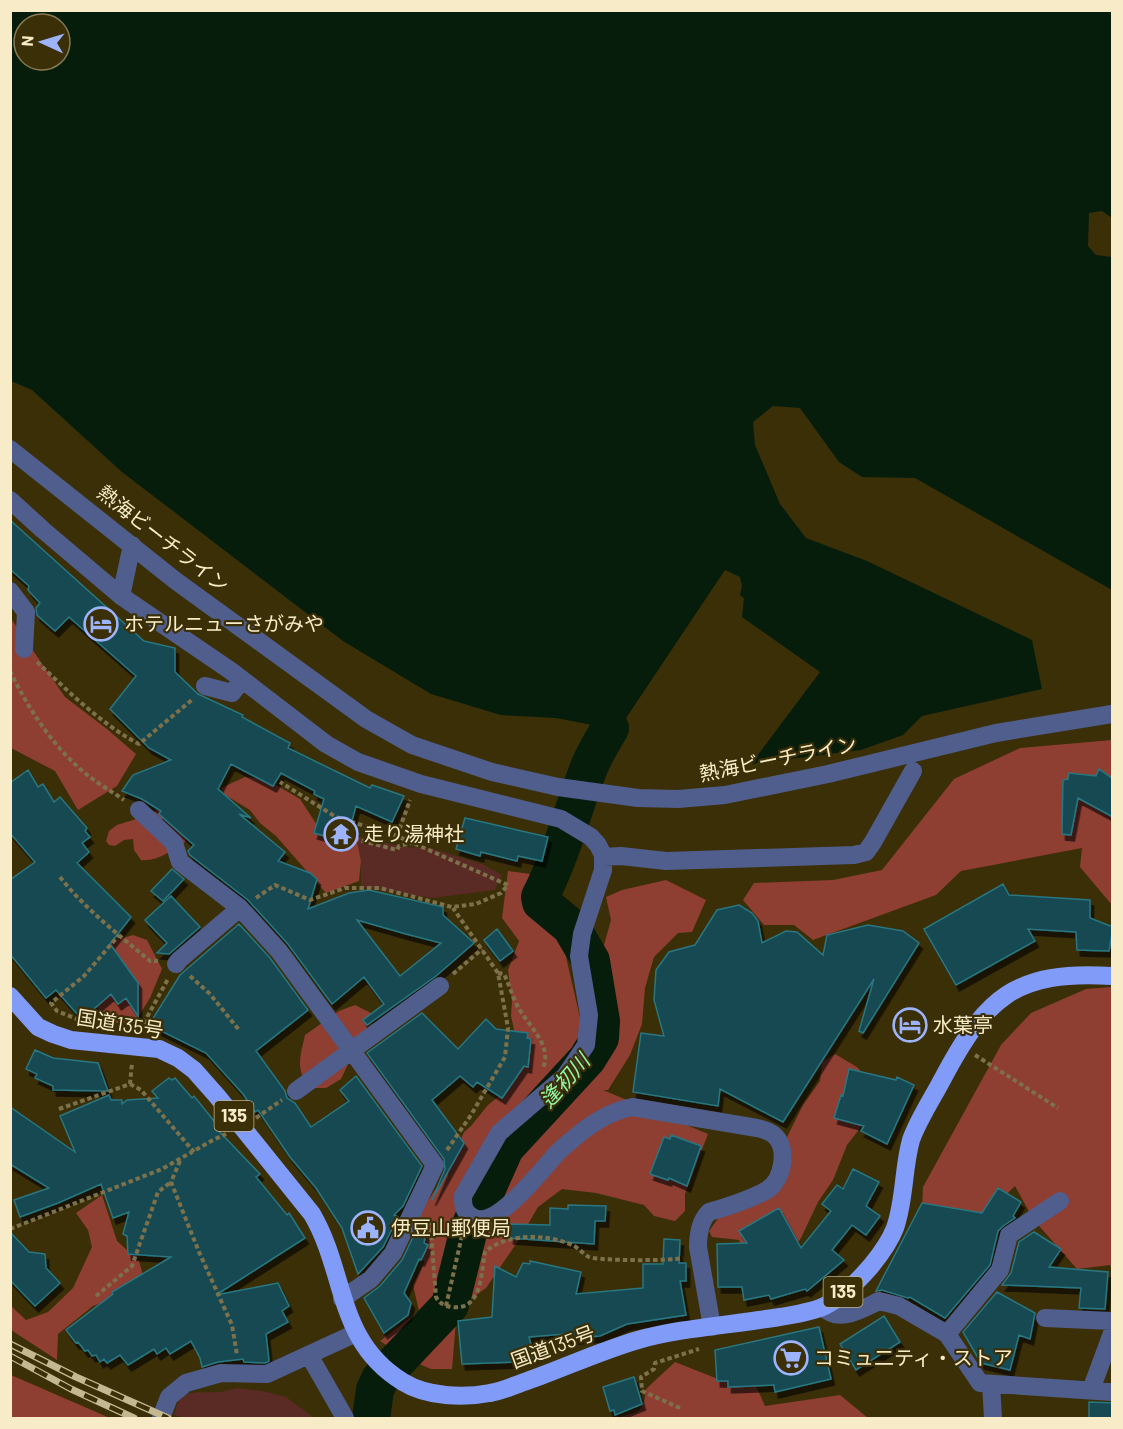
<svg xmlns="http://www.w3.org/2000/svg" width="1123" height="1429" font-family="Barlow,'Noto Sans JP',sans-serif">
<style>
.green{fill:#592b24}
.forest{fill:#8f3e32}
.water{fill:#061d0c;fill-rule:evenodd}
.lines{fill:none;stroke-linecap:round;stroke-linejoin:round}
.river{stroke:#061d0c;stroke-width:38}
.building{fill:#124951;stroke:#297682;stroke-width:1.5;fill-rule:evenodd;filter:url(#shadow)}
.path{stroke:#7d714b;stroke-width:4;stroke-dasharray:4.5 3;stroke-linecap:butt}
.minor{stroke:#4f5e8d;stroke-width:18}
.highway{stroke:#819cf8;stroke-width:18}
.rail-casing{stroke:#c4b893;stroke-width:7}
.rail{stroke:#3b2f07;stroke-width:4.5;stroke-dasharray:14;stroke-linecap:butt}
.labels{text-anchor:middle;stroke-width:4.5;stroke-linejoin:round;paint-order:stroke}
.shield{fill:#3b2f07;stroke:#bfb38e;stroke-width:1.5}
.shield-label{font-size:18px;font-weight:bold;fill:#f7ebc8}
.street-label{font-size:20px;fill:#f7ebc8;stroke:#3b2f07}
.poi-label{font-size:20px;fill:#f7ebc8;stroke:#3b2f07;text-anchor:start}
.water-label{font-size:21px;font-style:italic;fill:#91f6a9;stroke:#3b2f07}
</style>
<defs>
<filter id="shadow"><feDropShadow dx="3.5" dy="6" stdDeviation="0" flood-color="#0009"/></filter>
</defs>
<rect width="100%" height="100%" fill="#3b2f07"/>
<!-- green -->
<path class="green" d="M356 836 404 847 431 848 482 864 502 875 495 890 432 898 361 887V861Z
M236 1388 263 1391 286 1397 314 1418H187L174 1415C180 1388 194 1393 217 1392 223 1392 230 1390 236 1388Z"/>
<!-- forest -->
<path class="forest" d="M10 617 65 697 107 729 136 754 117 786 78 810 55 771 11 748Z
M1112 740V905L1080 867 1082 848 961 871 936 895 813 940 794 925H764L743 900 754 883 833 880 882 870 954 779 1020 748Z
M245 777 266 779 300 799 317 825 356 836 361 861 359 881 326 893 276 836 260 823 250 810 225 795 221 788Z
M165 805 187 833 185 842C172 850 157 862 141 860L134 850 133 839 124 840 115 846 109 845 106 841 109 831 117 825 149 815Z
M508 871 538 875 546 883 561 902 566 957 591 1065 592 988 611 920 606 897 622 890 666 880 706 900 692 932 678 933 654 957 645 988 642 1024 630 1055 608 1090H603L708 1134 685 1194V1211L675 1221 654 1216 644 1205 596 1193 562 1189 538 1207 520 1238 486 1288 457 1309 452 1369H431L410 1360 380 1341 419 1311 413 1285 424 1263 414 1222 446 1173 464 1132 471 1126 488 1105 503 1093 515 1034 511 1016 512 1001 508 970 519 941 502 918Z
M100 934 120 939 133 935 147 940 162 969 150 998 135 1022 117 1023 96 1007 79 988Z
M1112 987V1270L1110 1265 1077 1269 1033 1219 1015 1186 970 1230 922 1208 923 1187 1001 1045 1031 1013 1086 989Z
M355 1005 371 1013 373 1031 350 1060 341 1079 326 1088H310C295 1070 300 1057 305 1035L339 1011Z
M835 1054 857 1067 872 1084 864 1123 847 1145 833 1180 818 1202 801 1238 784 1263 748 1261 739 1240 712 1237 709 1231 720 1216 770 1196 788 1158 787 1137 803 1105 820 1081 822 1062Z
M102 1195 117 1241 139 1261 144 1279 125 1295 93 1306 58 1334 57 1360 11 1330 10 1305 26 1320 48 1312 73 1288 92 1247 88 1230 76 1213Z
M675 1362 718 1379H753L765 1406 840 1395 868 1418H616C638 1412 644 1414 646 1389Z
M11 1375 110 1418H11Z"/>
<!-- water -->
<path class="water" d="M11 10 1112 11V218L1102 211 1089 213 1088 246 1096 255 1112 257V590L915 478 862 477 839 462 800 408 773 406 753 422 755 445 780 504 806 538 867 561 1032 640 1042 689 922 716 903 735 861 750 751 764 820 672 742 617 744 598 740 595 742 586 740 577 725 570 618 730 556 718 501 715 431 694 343 641 122 472 32 390 11 381ZM24 24H60V60H24Z"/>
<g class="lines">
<!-- river -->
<path class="river" d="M371 1418 375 1390 380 1379 450 1305 469 1229 505 1148 587 1059 600 1038 601 1021 591 961 571 927 541 902 540 897C561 856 572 812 588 770 593 756 602 742 610 728"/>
</g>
<!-- building -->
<path class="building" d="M10 520 144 641 175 648V672L198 694 243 715 242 717 290 743 288 748 370 788 372 785 404 796 392 822 356 806 346 842 314 833 324 799 314 794 315 791 281 773 273 786 231 764 218 789 251 818 239 814 285 852 278 861 310 873 317 879 308 909 349 893 369 890 443 907V915L474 943 436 976 367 1025 363 1020 384 1004 364 977 332 1004 288 944 248 900 190 855 188 851 194 845 159 814 161 811 142 799 122 791 133 775 171 760 149 748 110 709 136 676 69 617 55 631 37 615 36 608 40 603 28 590 29 586 10 569ZM357 920 406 934 441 943 400 976Z
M1099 769 1113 779V817L1078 798 1071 835 1062 834 1063 780 1068 779 1069 773 1096 776Z
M28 770 38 787 43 784 54 802 60 797 87 828 85 831 90 837 82 843 89 852 77 863 131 917 110 944 138 983V1016L126 998 118 1004 111 994 88 1014 87 1013 84 1016 81 1013 78 1015 56 990 46 998 10 954V880L35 862 10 833V783Z
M465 818 548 837 542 861 518 856 517 861 481 852 480 856 456 849Z
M172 869 184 879 163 901 151 891Z
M1003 884 1009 895 1090 900V918L1113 927 1109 951 1077 950 1076 932 1028 929 1035 941 956 985 924 929Z
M171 896 200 927 169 954 157 953 167 943 145 920Z
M739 905 752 913 758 921 762 943 786 931 797 932 823 955 827 935 868 925 903 931 919 943 863 1033 859 1031 874 979 783 1122 720 1089 718 1106 633 1092 641 1033 664 1036 654 1000 656 970 669 952 695 945 717 910Z
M239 924 270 958 308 1010 256 1051 285 1091 287 1098 295 1103 311 1127 349 1101 340 1090 356 1076 422 1166 403 1206 394 1215 398 1217 383 1247 358 1274 342 1228 316 1188 290 1157 258 1110 255 1112 243 1094 206 1053 149 1025 180 975Z
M497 929 513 951 500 961 484 940Z
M422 1013 458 1049 486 1019 496 1029 528 1033 527 1038 531 1039 528 1067 524 1066 502 1098 477 1082 473 1087 460 1076 432 1100 464 1143 432 1200 445 1169 444 1159 367 1053Z
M35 1050 53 1058 98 1063 108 1091 53 1090V1086L35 1078 37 1074 26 1069Z
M849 1069 896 1080 897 1077 914 1085 887 1144 861 1131 864 1126 834 1118 841 1095 843 1096Z
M169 1078 172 1080 175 1078 192 1098 194 1096 218 1126 216 1128 260 1174 256 1177 287 1215 289 1213 305 1238 216 1295 278 1283 289 1306 282 1311 288 1322 266 1334 269 1361 265 1363 244 1362 243 1359 218 1362 202 1367 200 1358 191 1341 170 1354 166 1348 157 1354 154 1349 128 1365 120 1355 107 1363 104 1359 100 1362 96 1355 92 1356 88 1350 85 1351 78 1342 76 1343 66 1330 113 1294 112 1292 171 1257 128 1254 127 1236 123 1234 129 1212 113 1218 101 1184 58 1203 20 1217 14 1200 49 1188 10 1164V1107L75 1152 60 1116 109 1095 111 1100H122V1104L127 1100 158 1098 152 1091Z
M671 1135 701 1146 687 1186 669 1178 668 1180 650 1174 664 1137 670 1139Z
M853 1169 879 1182 866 1206 880 1216 866 1235 852 1225 832 1250 844 1260 807 1291 805 1289 771 1299 769 1295 744 1300 742 1287H718L717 1244 747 1243 739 1231 779 1208 801 1248 831 1211 822 1204 837 1185 843 1189Z
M998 1188 1021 1202 1013 1216 1015 1218 1003 1226 998 1231 990 1265 945 1318 910 1297 908 1298 882 1290 876 1291 922 1203 982 1213Z
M568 1205 606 1206 605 1221H595L594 1244 510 1238V1224L550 1225V1208L568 1209Z
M418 1227 426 1231 424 1243 428 1245 421 1260 419 1259 404 1293 411 1303 408 1315 384 1333 364 1298 380 1286 402 1260Z
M10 1232 29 1252 45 1254 46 1268 60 1283 35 1306 10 1280Z
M1034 1232 1061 1249 1049 1267 1108 1272 1105 1309 1079 1308 1081 1288 1002 1285 1011 1273 1019 1242Z
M664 1239 680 1240 679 1263H686V1281H680L686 1315 627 1324 600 1336 565 1339V1334L529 1337 534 1357 516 1362 462 1364 458 1321 492 1317 495 1266 516 1277 523 1263 530 1264V1261L581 1272 576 1294 643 1288V1264H663Z
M997 1292 1035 1313 1030 1339 1019 1335 1010 1370 981 1363 963 1332Z
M884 1316 900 1342 856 1370 840 1344Z
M819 1327 831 1379 775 1392 774 1385 728 1387V1381H717L715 1350Z
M634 1377 642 1404 615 1415 614 1410 610 1411 603 1387Z
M1089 1402 1113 1403V1419H1089Z"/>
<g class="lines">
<!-- path -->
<path class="path" d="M37 662C67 690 102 725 139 744L193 699
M10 671C28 708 53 747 85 773 97 783 111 791 124 800
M397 836 410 800
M347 837 397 850 399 846 412 843
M60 877C85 909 119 935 150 961H158
M256 898 275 885 310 900 345 888H380L452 907 476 904 501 893 508 885 397 836 336 817 280 782
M498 973 504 974C509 984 512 995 517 1005 526 1024 553 1044 543 1068
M453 974 482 949
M190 976 210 994 239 1030
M79 1020 57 1011 51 1003 84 976 119 935
M140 1030 168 979
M975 1055 1058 1108
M130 1084 141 1090 194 1152
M59 1109 130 1084 132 1063
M256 1118 282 1100
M447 1150 471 1115 505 1057 508 1028 498 973 453 908
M180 1161 171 1182 199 1252 232 1325 237 1355
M430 1221 436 1297C439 1303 444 1306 452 1307 482 1311 481 1273 485 1252 507 1232 550 1234 574 1246 580 1249 584 1255 589 1257 599 1261 671 1261 683 1258
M10 1229 162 1169 213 1140 226 1134
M96 1296 132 1266 158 1192 171 1182
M446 1306 463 1231
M680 1408 642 1391 641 1377 654 1369 655 1363 699 1349"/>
<!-- minor -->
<path class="minor" d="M10 449 176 581 366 719 412 745 492 772 558 787 638 798 678 799 725 795 828 774 996 733 1112 714
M10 500 43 530 121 596 231 671 326 744 358 762 421 784 561 819 591 837 598 845 603 855V870L582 934 579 956 589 1015 586 1045 565 1076 499 1133 463 1196C463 1204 463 1211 471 1216 494 1234 543 1168 558 1152 564 1146 572 1140 579 1134 595 1121 612 1111 632 1107L757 1128C762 1129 769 1131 774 1135 789 1148 783 1180 767 1190 754 1198 724 1208 709 1212 700 1221 698 1234 698 1247L712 1327
M10 591 26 612 24 649
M121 596 132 545
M205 686 232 693 242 680
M139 810 174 843 180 862 240 908 279 951 435 1165 393 1253 371 1279 342 1299
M603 857 621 856 666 861 854 855 866 852 873 842 913 771
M176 964 179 960 240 908
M296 1091 440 986
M823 1307C839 1324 862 1309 879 1301L899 1306 947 1334 980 1383 1112 1392
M1045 1318 1112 1321
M947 1334 1000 1270 1009 1235 1060 1201
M309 1355 345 1418
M991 1384 993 1418
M1091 1390 1112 1333
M161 1418 169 1397 186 1383 221 1373 267 1374 356 1333"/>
<!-- highway -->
<path class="highway" d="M10 996 38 1027 53 1034 71 1040 159 1049 178 1058 194 1070 217 1096 312 1214C347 1274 336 1341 403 1382 427 1397 464 1398 490 1393 503 1391 515 1385 527 1381 564 1368 600 1351 638 1340 677 1329 719 1326 759 1320 780 1317 800 1315 820 1308 838 1301 858 1281 871 1266 880 1255 890 1241 895 1228 905 1200 903 1168 911 1140 918 1120 932 1099 942 1080 986 997 1015 970 1112 976"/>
<defs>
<path id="rail" d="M10 1344 76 1377 168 1418
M10 1356 71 1389 134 1418"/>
</defs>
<!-- rail casing -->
<use href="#rail" class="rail-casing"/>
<!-- rail -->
<use href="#rail" class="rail"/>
</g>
<!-- icons -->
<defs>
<symbol id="hotel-ring" viewBox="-11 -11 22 22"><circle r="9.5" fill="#3b2f07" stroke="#9db4fd" stroke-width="1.5"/><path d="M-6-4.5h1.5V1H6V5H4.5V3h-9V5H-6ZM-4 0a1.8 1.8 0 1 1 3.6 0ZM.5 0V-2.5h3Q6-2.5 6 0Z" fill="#9db4fd"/></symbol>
<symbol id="temple-ring" viewBox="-11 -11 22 22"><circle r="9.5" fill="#3b2f07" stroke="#9db4fd" stroke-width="1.5"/><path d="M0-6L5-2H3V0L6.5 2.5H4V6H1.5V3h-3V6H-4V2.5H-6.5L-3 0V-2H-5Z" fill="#9db4fd"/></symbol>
<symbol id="civic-ring" viewBox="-11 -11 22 22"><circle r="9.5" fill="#3b2f07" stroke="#9db4fd" stroke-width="1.5"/><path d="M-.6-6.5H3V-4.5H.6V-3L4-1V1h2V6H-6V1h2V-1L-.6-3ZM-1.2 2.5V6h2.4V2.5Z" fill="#9db4fd"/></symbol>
<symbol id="supermarket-ring" viewBox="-11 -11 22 22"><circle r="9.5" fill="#3b2f07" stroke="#9db4fd" stroke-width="1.5"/><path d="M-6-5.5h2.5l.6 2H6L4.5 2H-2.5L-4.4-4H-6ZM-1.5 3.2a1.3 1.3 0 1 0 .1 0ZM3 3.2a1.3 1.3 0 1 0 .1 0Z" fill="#9db4fd"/></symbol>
</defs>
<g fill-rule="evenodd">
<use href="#hotel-ring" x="82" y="605" width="38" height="38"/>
<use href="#temple-ring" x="322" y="815" width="38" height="38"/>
<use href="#hotel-ring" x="891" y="1006" width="38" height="38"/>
<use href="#civic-ring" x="349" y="1209" width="38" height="38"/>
<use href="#supermarket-ring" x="772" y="1339" width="38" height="38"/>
</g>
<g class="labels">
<!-- shield labels -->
<g class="shield">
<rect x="214.5" y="1101" width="39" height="30" rx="4.5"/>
<rect x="823.5" y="1277" width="39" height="30" rx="4.5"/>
</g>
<g class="shield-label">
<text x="234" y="1122">135</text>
<text x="843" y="1298">135</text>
</g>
<!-- street labels -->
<g class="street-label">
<text transform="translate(163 539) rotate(38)" y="7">熱海ビーチライン</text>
<text transform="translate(778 759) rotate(-11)" y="7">熱海ビーチライン</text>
<text transform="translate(120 1024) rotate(9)" y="7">国道135号</text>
<text transform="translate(553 1347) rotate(-20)" y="7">国道135号</text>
</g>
<!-- poi labels -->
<g class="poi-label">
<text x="124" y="631">ホテルニューさがみや</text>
<text x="364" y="841">走り湯神社</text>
<text x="933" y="1032">水葉亭</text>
<text x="391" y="1235">伊豆山郵便局</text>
<text x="814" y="1365">コミュ二ティ・ストア</text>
</g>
<!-- water labels -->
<g class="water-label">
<text transform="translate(565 1081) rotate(-49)" y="7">逢初川</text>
</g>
</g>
<!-- border -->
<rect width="1123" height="1429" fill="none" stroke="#f7ebc8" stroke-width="24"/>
<!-- north arrow -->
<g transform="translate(42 42) rotate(274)"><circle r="28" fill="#3b2f07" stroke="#867a54" stroke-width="1.5"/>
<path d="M0-4.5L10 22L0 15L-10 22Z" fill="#9db4fd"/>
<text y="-9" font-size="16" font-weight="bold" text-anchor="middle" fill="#f7ebc8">N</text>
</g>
</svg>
